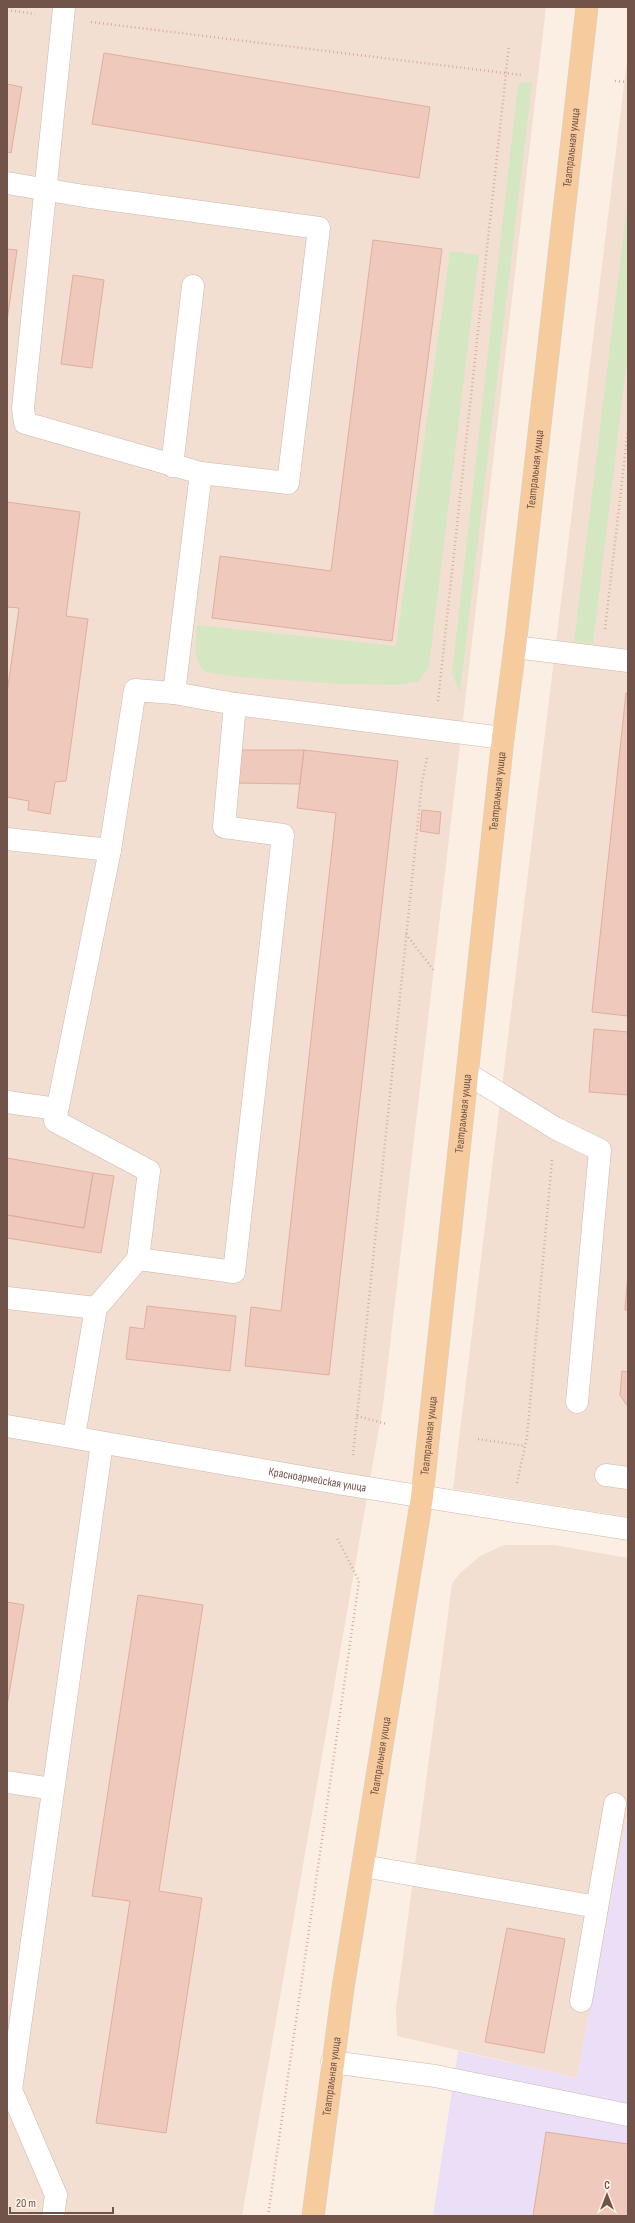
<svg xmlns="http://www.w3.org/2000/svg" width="635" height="2223" font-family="'Sofia Sans Condensed',sans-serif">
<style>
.residential{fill:#f2dfd1}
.education{fill:#ebdff7}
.green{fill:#d5e7c2}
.building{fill:#efc9bb;stroke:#e0ae9c}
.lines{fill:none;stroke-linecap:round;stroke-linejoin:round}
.minor-casing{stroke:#cdb7ac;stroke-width:23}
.major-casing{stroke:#d7cfcc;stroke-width:23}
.path{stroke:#d3ad9f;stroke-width:2.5;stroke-dasharray:1 3;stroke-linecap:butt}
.minor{stroke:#fff;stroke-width:22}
.major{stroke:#f6cb9d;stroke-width:22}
.labels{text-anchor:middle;stroke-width:4;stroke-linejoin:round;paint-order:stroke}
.street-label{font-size:12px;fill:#71534a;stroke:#fef3e8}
</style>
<rect width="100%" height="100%" fill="#fbeee2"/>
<!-- residential -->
<path class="residential" d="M7 7H546L383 1405 242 2216H7Z
M628 52V1517L453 1489Z
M504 1545H554L628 1558V1811L577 2078 397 2036 396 2009 452 1584 459 1574 480 1556Z"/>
<!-- education -->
<path class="education" d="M628 1811V2216H433L458 2051 577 2078Z"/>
<!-- green -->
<path class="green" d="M532 82 460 693 452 674 518 84Z
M628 198V352L593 644 574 642Z
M450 251 479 255 429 667 418 682 401 685 339 684 238 677 206 672 200 667 195 652 197 625 396 646Z"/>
<!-- building -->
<path class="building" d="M104 53 430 107 419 178 92 124Z
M7 84 22 87 11 153 7 152Z
M373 240 442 249 392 641 212 618 220 556 331 571Z
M7 249 17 250 7 321Z
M73 275 104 280 92 368 61 364Z
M7 502 80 512 66 616 88 619 66 781 55 782 50 814 28 810 29 801 7 797V693L19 608 7 607Z
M626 693H628V1016L592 1012Z
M239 750H304L300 784 236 783Z
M304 750 398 761 329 1375 245 1366 251 1307 281 1311 336 813 297 808Z
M422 810 441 812 439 834 420 831Z
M594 1029 628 1032V1095L589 1092Z
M7 1158 93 1173 84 1228 7 1215Z
M93 1173 114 1176 101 1253 7 1238V1215L84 1228Z
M628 1273V1310H625Z
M147 1306 236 1316 230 1371 126 1359 130 1327 144 1329Z
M622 1371 628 1372V1407L620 1395Z
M138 1595 203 1605 159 1891 202 1898 166 2133 96 2123 130 1901 92 1896Z
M7 1602 24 1605 7 1706Z
M507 1928 565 1939 544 2053 485 2042Z
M546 2132 628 2144V2216H533Z"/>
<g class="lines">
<defs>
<g id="minor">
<path d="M7 183 84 196 319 228 288 483 201 473 25 423 23 408 63 18 64 7"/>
<path d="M172 466 193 286"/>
<path d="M515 647 628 661"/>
<path d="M174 693 201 473"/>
<path d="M7 839 110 850"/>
<path d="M468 1074 555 1128 600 1150 577 1402"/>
<path d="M7 1102 57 1109"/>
<path d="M138 1259 234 1272 283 835 224 827 235 704"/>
<path d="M7 1298 96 1308"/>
<path id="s1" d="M7 1426 343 1484 628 1529"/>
<path d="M74 1436 96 1308 138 1259 149 1171 55 1121 110 850 135 690 174 693 235 704 503 738"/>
<path d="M606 1475 628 1478"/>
<path d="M7 1782 53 1789"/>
<path d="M363 1866 597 1907"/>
<path d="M581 2001 615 1804"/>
<path d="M332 2062 435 2076 628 2115"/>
<path d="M53 2216 56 2195 11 2090 102 1443"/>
</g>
<g id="major">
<path id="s2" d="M313 2216 343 1988 422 1497 503 738 515 647 587 7"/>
</g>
</defs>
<!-- minor casing -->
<use href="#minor" class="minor-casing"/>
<!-- major casing -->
<use href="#major" class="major-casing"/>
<!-- path -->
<path class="path" d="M7 10 35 14
M91 22 521 75
M615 81 628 82
M605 629 628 429
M438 701 509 45
M406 934 435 972
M357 1416 387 1424
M478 1439 525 1446
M353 1455 422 782 427 758
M517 1483 527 1437 552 1160
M268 2216 359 1581 337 1538"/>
<!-- minor -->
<use href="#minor" class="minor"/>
<!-- major -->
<use href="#major" class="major"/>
</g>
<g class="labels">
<!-- street labels -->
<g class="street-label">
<text dy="4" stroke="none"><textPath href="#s2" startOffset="2085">Театральная улица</textPath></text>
<text dy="4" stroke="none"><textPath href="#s2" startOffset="1761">Театральная улица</textPath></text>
<text dy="4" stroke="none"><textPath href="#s2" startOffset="1437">Театральная улица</textPath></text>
<text dy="4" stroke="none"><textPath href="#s2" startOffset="1113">Театральная улица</textPath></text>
<text dy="4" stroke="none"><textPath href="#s2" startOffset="789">Театральная улица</textPath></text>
<text dy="4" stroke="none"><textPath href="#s1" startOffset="315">Красноармейская улица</textPath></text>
<text dy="4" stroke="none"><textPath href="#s2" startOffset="465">Театральная улица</textPath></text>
<text dy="4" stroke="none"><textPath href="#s2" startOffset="141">Театральная улица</textPath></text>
</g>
</g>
<!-- border -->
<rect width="635" height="2223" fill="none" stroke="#71534a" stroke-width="16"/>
<!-- north arrow -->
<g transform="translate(607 2195)" stroke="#fef3e8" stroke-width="3" paint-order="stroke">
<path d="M0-3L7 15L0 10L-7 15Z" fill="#71534a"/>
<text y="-6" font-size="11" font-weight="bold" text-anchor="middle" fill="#71534a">С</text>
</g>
<!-- scale -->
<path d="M10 2207v6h103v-6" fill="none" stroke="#71534a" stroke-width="2"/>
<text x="16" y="2207" font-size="12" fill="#71534a" stroke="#fef3e8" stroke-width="3" paint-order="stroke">20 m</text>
</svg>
